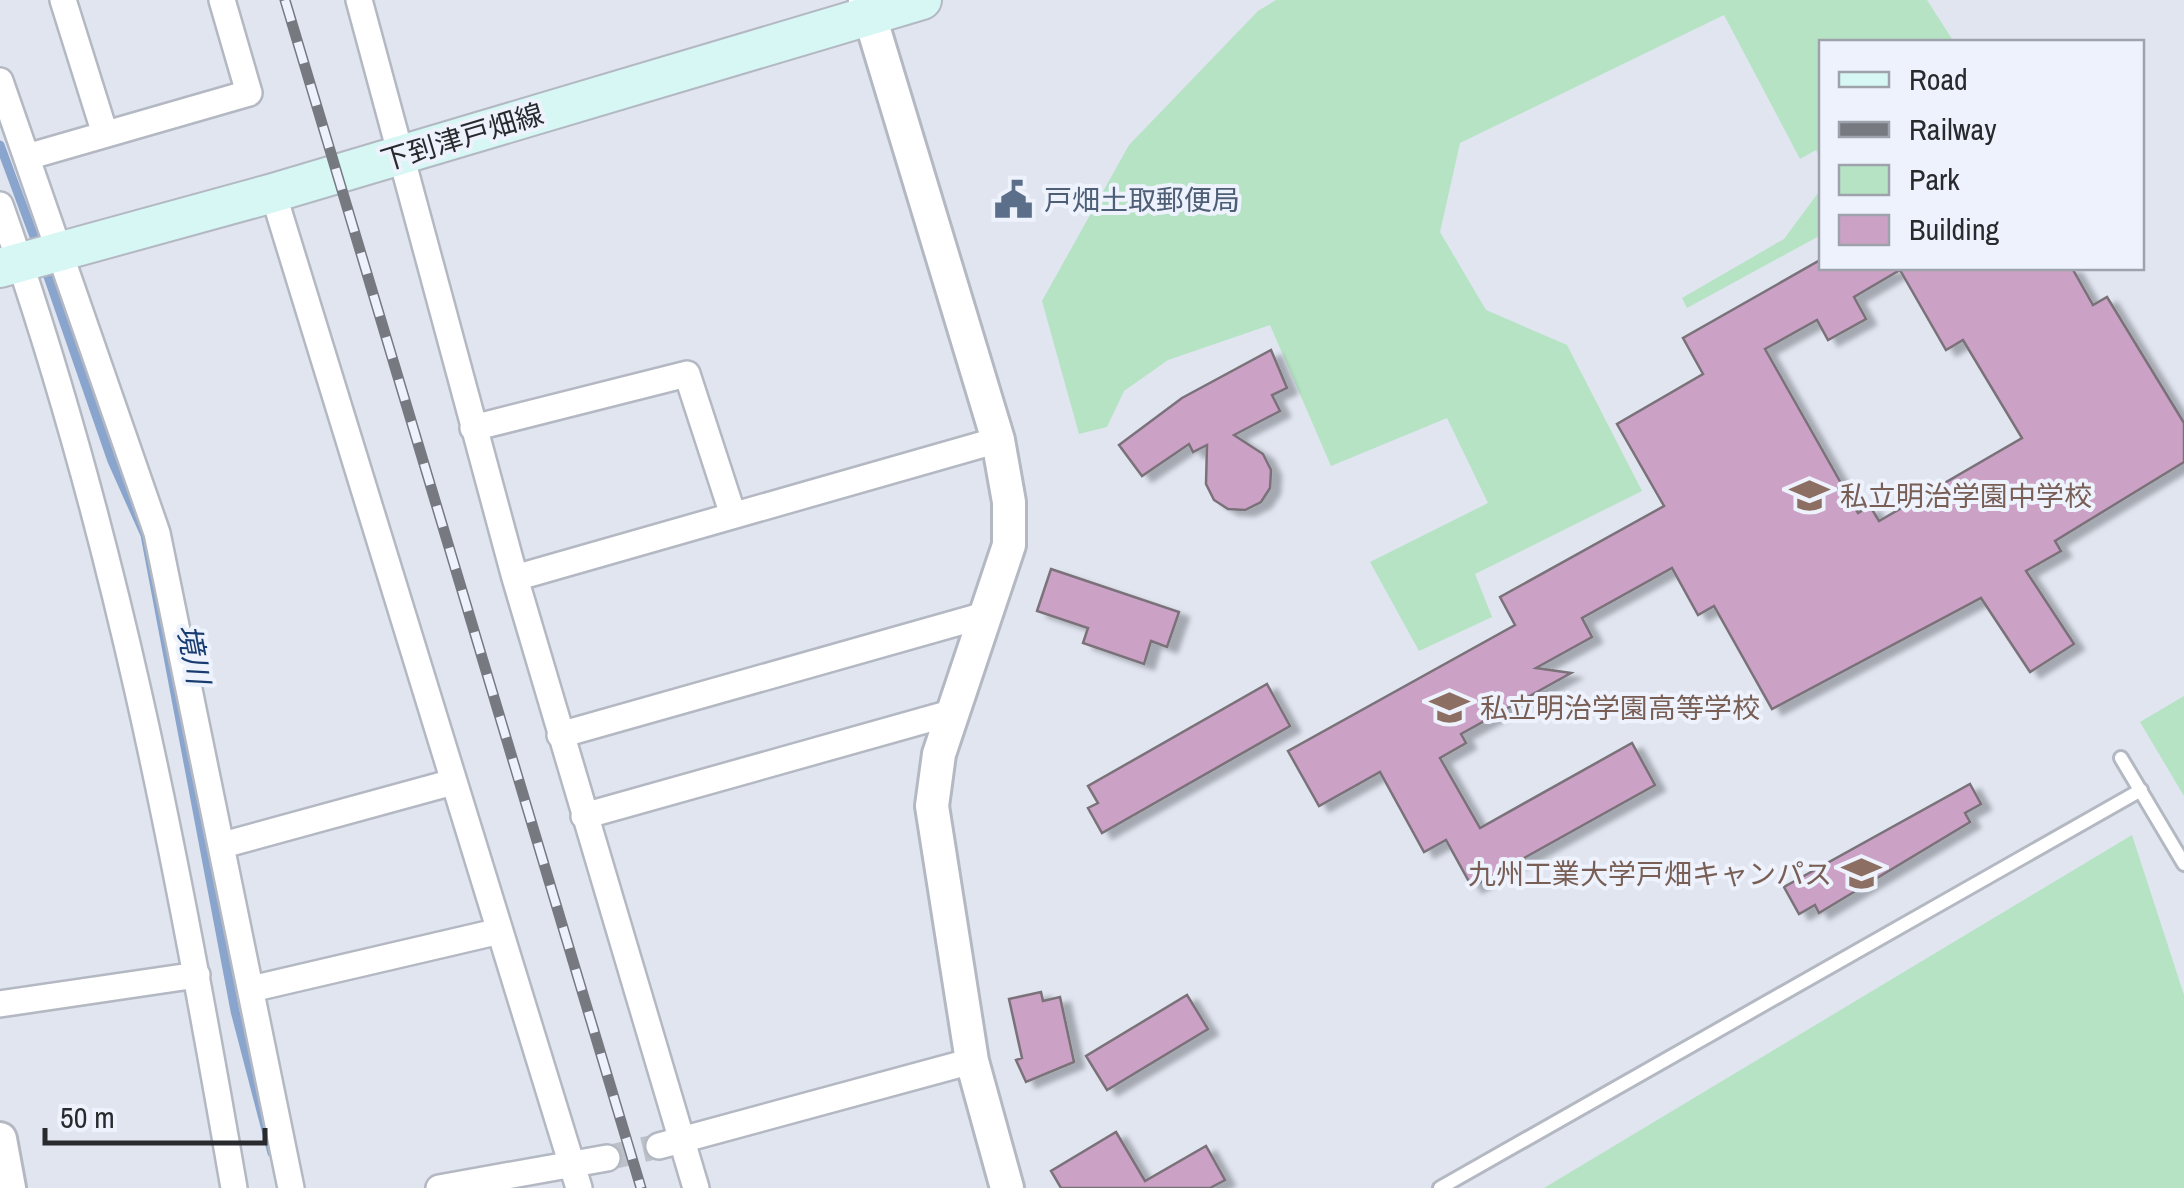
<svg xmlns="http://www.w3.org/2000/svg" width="2184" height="1188" font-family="'Archivo Narrow','Noto Sans JP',sans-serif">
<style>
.green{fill:#b5e3c4}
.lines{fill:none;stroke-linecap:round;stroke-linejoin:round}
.stream{stroke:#89a5cd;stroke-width:9}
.building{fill:#cba2c6;stroke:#7a7179;stroke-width:2.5;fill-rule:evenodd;filter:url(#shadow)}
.minor-tunnel{stroke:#bbc0c9;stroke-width:25;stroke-dasharray:25 12;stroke-linecap:butt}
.service-casing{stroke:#b3b8c2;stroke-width:18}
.minor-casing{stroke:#b3b8c2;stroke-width:30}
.tertiary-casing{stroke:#b3b8c2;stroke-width:38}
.secondary-casing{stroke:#b3b8c2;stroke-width:42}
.service{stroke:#fff;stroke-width:12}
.minor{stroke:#fff;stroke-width:25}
.tertiary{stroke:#fff;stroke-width:32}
.secondary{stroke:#d6f7f3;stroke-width:38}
.rail-casing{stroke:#767980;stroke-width:11}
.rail{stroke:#edf2fd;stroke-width:8;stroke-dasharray:22;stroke-linecap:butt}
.labels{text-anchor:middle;stroke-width:8;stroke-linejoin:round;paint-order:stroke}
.street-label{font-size:28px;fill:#282a2e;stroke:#edf2fd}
.service-label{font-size:28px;fill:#4e5e75;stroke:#edf2fd;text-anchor:start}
.education-label{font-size:28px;fill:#785e54;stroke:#edf2fd;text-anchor:start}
.water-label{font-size:30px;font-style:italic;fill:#183c6f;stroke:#edf2fd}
</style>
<defs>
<filter id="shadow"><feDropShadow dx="10" dy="5.5" stdDeviation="2.5" flood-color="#0004"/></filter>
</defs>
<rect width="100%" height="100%" fill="#e0e5f0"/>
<!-- green -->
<path class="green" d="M1276 0H1927L1954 42H1822L1821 160 1816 150 1800 159 1724 15 1460 143 1440 232 1486 310 1567 345 1642 491 1475 574 1492 617 1419 651 1370 562 1488 503 1447 418 1331 466 1270 325 1168 360 1124 391 1107 427 1079 434 1042 301 1129 145 1258 11Z
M1821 189V235L1687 308 1682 298 1784 239Z
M2184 696V796L2140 722Z
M2132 835 2184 995V1188H1544Z"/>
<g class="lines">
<!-- stream -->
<path class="stream" d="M0 145 39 250
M44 265 112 461 145 535 235 1011 272 1153"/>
</g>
<!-- building -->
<path class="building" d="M1822 259V268H2072L2093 305 2107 297 2184 423V462L2055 541 2061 551 2026 571 2074 644 2030 672 1981 598 1772 709 1714 606 1698 615 1672 568 1582 618 1592 637 1536 668 1571 673 1461 734 1466 743 1440 758 1480 828 1632 743 1655 785 1472 887 1446 840 1424 852 1380 772 1319 806 1288 751 1515 625 1500 597 1664 506 1617 424 1703 374 1683 338ZM1900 270 1946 350 1963 340 2022 438 1879 521 1870 506 1858 513 1765 349 1817 320 1828 340 1866 319 1854 297Z
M1271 350 1287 388 1272 395 1280 411 1234 435 1263 454 1271 470 1270 488 1261 502 1245 510 1228 509 1214 500 1206 484 1207 445 1193 452 1189 444 1142 476 1119 445 1182 398Z
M1051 569 1179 612 1167 647 1151 641 1144 664 1083 643 1088 628 1037 611Z
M1267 684 1290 726 1102 833 1088 808 1098 803 1088 786Z
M1970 784 1981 804 1965 813 1970 822 1819 913 1815 905 1799 914 1784 887Z
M1041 992 1043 1001 1060 997 1074 1062 1026 1082 1016 1060 1022 1058 1009 999Z
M1187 995 1208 1029 1107 1090 1086 1056Z
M1116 1132 1145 1181 1206 1146 1225 1180 1210 1188H1061L1051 1171Z"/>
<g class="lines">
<!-- minor-tunnel -->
<path class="minor-tunnel" d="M607 1158 659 1146"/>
<defs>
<path id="service" d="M2121 758 2184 864
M1440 1188 2141 790"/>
<path id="minor" d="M63 0 105 134
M359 0 515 578 696 1188
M0 81 157 533 291 1188
M27 157 249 93 222 0
M273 193 579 1188
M0 205C113 523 177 856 234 1188
M473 428 687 374 733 515
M515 578 998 440
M560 735 988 614
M584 816 954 712
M223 845 453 782
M251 989 500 931
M0 1004 197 975
M659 1146 972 1061
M439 1188 607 1158"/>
<path id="tertiary" d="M865 0 998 440 1009 502V545L939 754 932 806 972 1061 1007 1188
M0 1139 9 1188"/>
<path id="secondary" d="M0 268 273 193 922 0"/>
</defs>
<!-- service casing -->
<use href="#service" class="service-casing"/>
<!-- minor casing -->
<use href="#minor" class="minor-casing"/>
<!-- tertiary casing -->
<use href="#tertiary" class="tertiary-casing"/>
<!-- secondary casing -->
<use href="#secondary" class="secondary-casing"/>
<!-- service -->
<use href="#service" class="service"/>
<!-- minor -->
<use href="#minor" class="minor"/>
<!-- tertiary -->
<use href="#tertiary" class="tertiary"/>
<!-- secondary -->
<use href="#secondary" class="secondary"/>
<defs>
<path id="rail" d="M285 0 641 1188"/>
</defs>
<!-- rail casing -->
<use href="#rail" class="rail-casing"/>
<!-- rail -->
<use href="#rail" class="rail"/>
</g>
<!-- icons -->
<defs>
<symbol id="civic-bare" viewBox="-9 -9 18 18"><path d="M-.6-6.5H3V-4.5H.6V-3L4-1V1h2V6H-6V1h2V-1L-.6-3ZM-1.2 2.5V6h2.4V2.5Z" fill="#5c6f8a" stroke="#edf2fd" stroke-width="2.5" paint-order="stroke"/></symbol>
<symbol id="school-bare" viewBox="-9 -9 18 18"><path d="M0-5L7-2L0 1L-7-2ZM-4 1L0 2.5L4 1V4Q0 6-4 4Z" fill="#8d6e63" stroke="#edf2fd" stroke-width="2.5" paint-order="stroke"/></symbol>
<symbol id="university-bare" viewBox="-9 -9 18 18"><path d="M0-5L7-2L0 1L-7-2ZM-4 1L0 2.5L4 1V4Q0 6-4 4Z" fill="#8d6e63" stroke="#edf2fd" stroke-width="2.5" paint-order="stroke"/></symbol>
</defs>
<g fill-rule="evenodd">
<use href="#civic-bare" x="986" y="172" width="55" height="55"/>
<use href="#school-bare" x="1782" y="468" width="55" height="55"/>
<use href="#school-bare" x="1422" y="680" width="55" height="55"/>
<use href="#university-bare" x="1834" y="846" width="55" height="55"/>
</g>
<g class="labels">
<!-- street labels -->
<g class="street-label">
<text transform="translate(462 137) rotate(-17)" y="10">下到津戸畑線</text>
</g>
<!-- service labels -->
<g class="service-label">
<text x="1044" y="210">戸畑土取郵便局</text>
</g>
<!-- education labels -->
<g class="education-label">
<text x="1840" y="506">私立明治学園中学校</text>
<text x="1480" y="718">私立明治学園高等学校</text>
<text x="1832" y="884" text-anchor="end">九州工業大学戸畑キャンパス</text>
</g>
<!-- water labels -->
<g class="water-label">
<text transform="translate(193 654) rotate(79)" y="10">境川</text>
</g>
</g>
<!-- legend -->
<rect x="1819" y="40" width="325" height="230" fill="#edf2fd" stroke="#9ea2aa" stroke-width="2.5"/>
<rect x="1839" y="72" width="50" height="15" fill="#d6f7f3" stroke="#9ea2aa" stroke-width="2.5"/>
<text x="1909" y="90" font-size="30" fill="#282a2e">Road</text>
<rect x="1839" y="122" width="50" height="15" fill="#767980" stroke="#9ea2aa" stroke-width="2.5"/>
<text x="1909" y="140" font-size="30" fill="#282a2e">Railway</text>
<rect x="1839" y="165" width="50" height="30" fill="#b5e3c4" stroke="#9ea2aa" stroke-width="2.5"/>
<text x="1909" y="190" font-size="30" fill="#282a2e">Park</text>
<rect x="1839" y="215" width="50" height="30" fill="#cba2c6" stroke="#9ea2aa" stroke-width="2.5"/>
<text x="1909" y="240" font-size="30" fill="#282a2e">Building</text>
<!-- scale -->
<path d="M45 1128v15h220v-15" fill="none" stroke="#282a2e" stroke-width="5"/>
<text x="60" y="1128" font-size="30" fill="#282a2e" stroke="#edf2fd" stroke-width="8" paint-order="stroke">50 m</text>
</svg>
